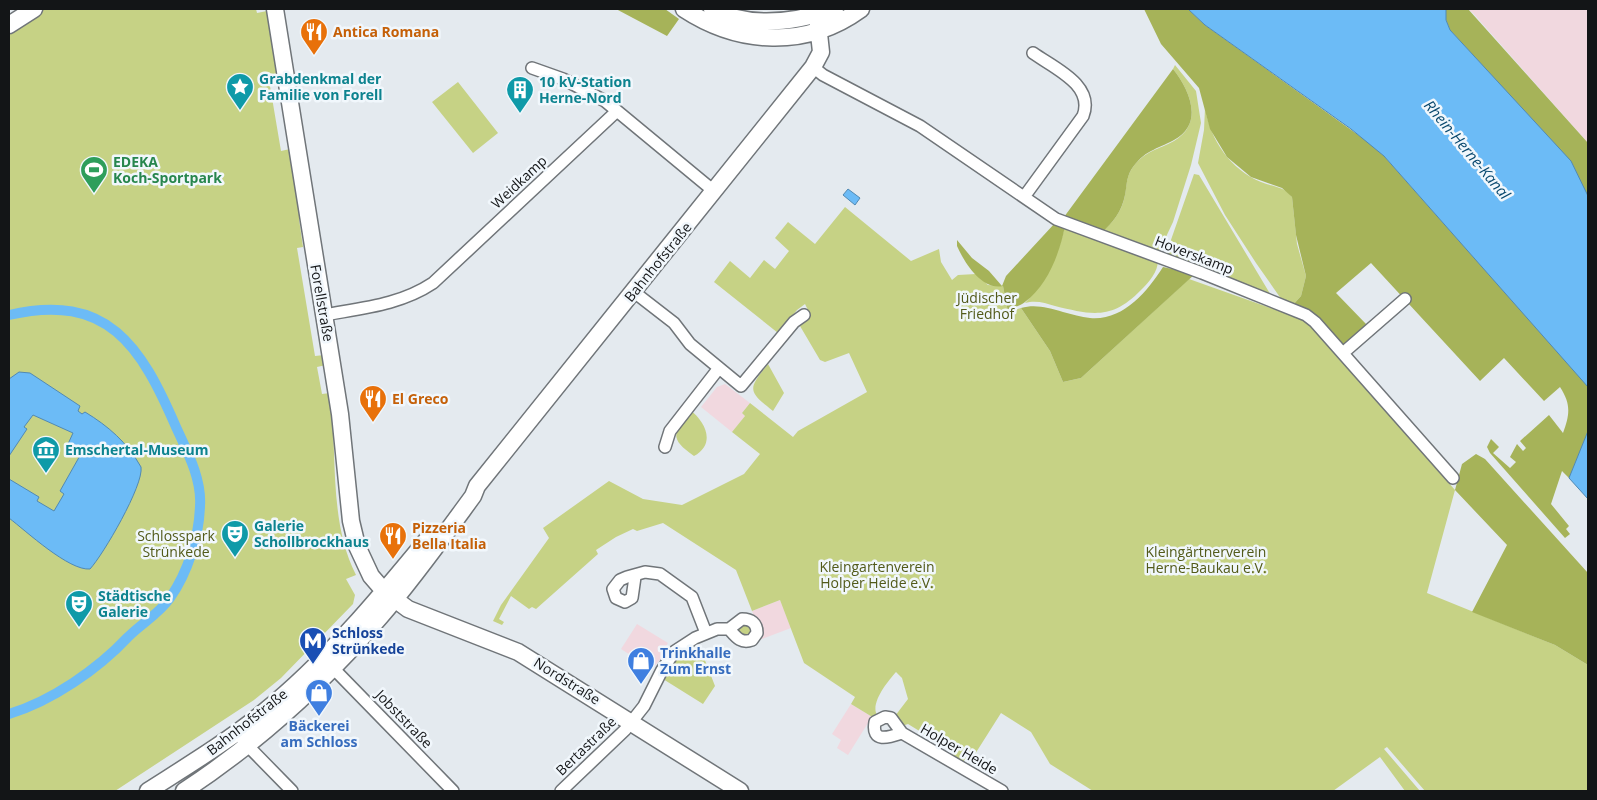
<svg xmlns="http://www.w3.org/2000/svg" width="1597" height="800" font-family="'Open Sans',sans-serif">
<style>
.industrial{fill:#f1d8df}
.green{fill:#c6d285}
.forest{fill:#a6b359}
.water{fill:#6cbbf6;stroke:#5189b3}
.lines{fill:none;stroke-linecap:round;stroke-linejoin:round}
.canal{stroke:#6cbbf6;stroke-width:10}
.street-casing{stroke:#707579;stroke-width:14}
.secondary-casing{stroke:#707579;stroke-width:19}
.street{stroke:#fff;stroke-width:11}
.secondary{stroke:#fff;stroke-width:16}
.labels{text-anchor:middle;stroke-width:5;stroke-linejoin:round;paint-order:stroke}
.food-label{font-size:14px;font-weight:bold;fill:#c56008;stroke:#f1f7fc;text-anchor:start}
.culture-label{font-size:14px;font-weight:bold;fill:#0d838f;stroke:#f1f7fc;text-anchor:start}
.leisure-label{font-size:14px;font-weight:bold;fill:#27864d;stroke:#f1f7fc;text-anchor:start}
.street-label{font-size:14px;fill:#131517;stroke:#f1f7fc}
.park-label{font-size:14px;fill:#525a19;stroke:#f1f7fc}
.transit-label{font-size:14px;font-weight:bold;fill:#164399;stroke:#f1f7fc;text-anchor:start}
.shop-label{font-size:14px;font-weight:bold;fill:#366cbe;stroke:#f1f7fc;text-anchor:start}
.water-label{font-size:15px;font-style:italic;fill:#08486e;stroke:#f1f7fc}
</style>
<rect width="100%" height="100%" fill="#e4eaef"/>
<!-- industrial -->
<path class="industrial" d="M1468 9H1588V143L1473 13Z
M725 384 750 403 742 413 745 416 732 432 701 407 717 387Z
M780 600 791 628 759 640 761 635 752 611Z
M637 624 668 643 663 651 664 655 652 669 621 649Z
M851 704 874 718 870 724 868 723 848 755 837 748 841 740 832 734Z"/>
<!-- green -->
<path class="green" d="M44 9H256L257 13 267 11 279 84 270 86 281 151 290 149 301 218 299 219 303 247 297 248 315 356 324 355 326 365 317 367 322 394 330 393C338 452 328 520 356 575L346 579 355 595 353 604 281 678 254 700 115 791H9V32Z
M1175 65 1196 91 1201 123 1191 165 1173 222 1158 254 1101 233C1113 222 1122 212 1125 195 1127 184 1126 177 1133 167 1146 150 1158 150 1174 141 1205 123 1189 89 1173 69Z
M458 82 498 133 473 153 432 102Z
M1205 108C1211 141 1230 169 1261 182 1272 187 1284 186 1292 197L1297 244 1306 276 1301 296 1292 306 1284 303 1256 263 1225 215 1198 163 1204 130Z
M1194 174 1199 175 1272 297 1165 257Z
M845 207 911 261 939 249 941 262 952 280 958 275 976 274 988 285 1003 286 1008 312 1021 308 1050 351 1063 382 1081 378 1189 279 1307 321 1455 490 1427 593 1555 645 1588 665V791H1425L1387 747 1384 749 1420 791H1405L1380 757 1333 791H1093L1050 764 1031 732 1001 713 970 762 965 759 961 765 954 760 952 751 908 724 905 725 904 729 895 716 908 699 902 678 896 672C888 681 870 703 877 715L874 718 851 704 855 697 804 663 780 600 752 611 736 570 663 523 637 531 633 529 616 537 596 550 598 554 536 609 532 607 529 609 511 596 499 619 504 622 502 625 493 621 501 605 549 538 543 528 609 481 643 499 682 505 744 474 760 454 732 432 745 416 742 413 750 403 793 437 798 431 867 392 849 353 825 362 820 360 800 326 810 314 805 304 797 310 778 333 714 282 730 261 750 278 764 260 775 269 789 251 775 238 788 222 815 244Z
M1065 226 1158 260C1158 272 1149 282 1141 290 1112 320 1092 315 1055 306 1045 303 1036 300 1025 303 1047 280 1058 256 1065 226Z
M768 364 784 393 773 411C747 391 748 389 768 364Z
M690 410C706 422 716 444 694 456 668 438 674 433 690 410Z
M747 625 751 627V634L746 637 737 632 736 628Z
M699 645 715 686 703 704 663 679 676 660Z"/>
<!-- forest -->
<path class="forest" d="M616 9H665L679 19 667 36Z
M1144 9H1188L1205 25 1368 142 1384 156 1586 384 1588 387V431L1571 476 1569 478 1562 471 1551 504 1569 526 1566 529 1570 534 1565 538 1490 453 1487 447 1491 439 1499 447 1493 453 1510 468 1516 462 1510 457 1517 444 1523 451 1526 448 1520 441 1549 415 1563 433C1570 414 1571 404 1560 387L1544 401 1504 358 1480 381 1371 263 1336 293 1367 325 1344 347 1292 306 1301 296 1306 276 1296 235 1292 197 1282 188 1251 177 1227 157 1210 129 1199 88 1161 44Z
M1446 9H1468L1588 143V196L1573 168 1559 149 1450 30 1446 20Z
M1173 69C1189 89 1205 123 1174 140 1156 150 1144 150 1131 170 1126 179 1127 186 1125 195 1122 211 1113 223 1101 233L1064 217Z
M1055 223 1065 226C1060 252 1048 285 1025 302 1020 306 1013 307 1008 312L1003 286C982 291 964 262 957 246V240L972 258 989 271 1002 286 1006 276Z
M1163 267 1195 274 1081 378 1063 382 1050 351 1021 308C1036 304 1048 308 1063 312 1072 314 1081 317 1090 318 1123 321 1147 292 1163 267Z
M1476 454 1485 459 1588 573V665L1555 645 1472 612 1507 545 1455 490 1462 464Z"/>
<!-- water -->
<path class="water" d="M1188 9H1446V20L1450 30 1571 161 1588 196V387L1384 156 1351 129 1205 25Z
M848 189 860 198 855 205 843 195Z
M19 372 30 373 80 406 78 411 82 414 85 412C108 426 127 442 141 467 144 485 103 555 90 569 69 571 26 531 9 518V479L39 497 37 501 54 511 64 494 60 491 82 452 68 444 73 433 33 415 24 427 27 429 9 456V379Z
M1588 431V499L1569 478Z"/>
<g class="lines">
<!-- canal -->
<path class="canal" d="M9 315C108 292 141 346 176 427 187 451 202 479 200 506 199 537 188 572 170 598 159 614 142 623 128 637 98 669 52 701 9 714"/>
<defs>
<path id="street" d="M813 67 823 75 920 126 1056 219 1202 273 1306 315 1315 322 1453 478
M532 68 563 79 605 101 715 192
M1024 197 1083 116C1095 85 1054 68 1033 53
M634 292 674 323 690 344 741 386 794 322 804 315
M324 315C362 308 400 305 433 283L617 111
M1343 353 1405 299
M665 447 670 431 719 368
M635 577 632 598 625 602 616 598 613 589 620 580 627 577 645 572 660 574 692 597 706 633
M333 668 453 791
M902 733C890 737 871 744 875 722L885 717 891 718 902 733 1002 791
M243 741 292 791
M561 791 625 730 644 706 662 670 675 651 695 638 717 629H729L742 619C751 619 757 623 757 633L752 640C741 644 736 637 729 629"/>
<path id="secondary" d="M275 9 340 414 351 521 357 546 371 576 384 591 408 609 518 652 740 791
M684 9C739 45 806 49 861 9
M712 9C750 29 796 22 835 9
M9 25 34 9
M148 791C187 766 227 742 264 712 326 662 379 598 430 536
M184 791C257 743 322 684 380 617 413 579 443 537 473 496L477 486 813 67 821 52 817 15"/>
</defs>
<!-- street casing -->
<use href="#street" class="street-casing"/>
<!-- secondary casing -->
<use href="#secondary" class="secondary-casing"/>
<!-- street -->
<use href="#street" class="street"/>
<!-- secondary -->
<use href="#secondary" class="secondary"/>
</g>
<!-- icons -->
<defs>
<symbol id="restaurant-pin" viewBox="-11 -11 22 30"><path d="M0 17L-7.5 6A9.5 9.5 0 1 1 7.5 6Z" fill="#e8710a" stroke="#f1f7fc"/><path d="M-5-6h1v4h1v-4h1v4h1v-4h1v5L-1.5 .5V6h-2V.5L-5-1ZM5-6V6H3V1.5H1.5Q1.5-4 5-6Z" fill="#fff"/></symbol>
<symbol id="sight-pin" viewBox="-11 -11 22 30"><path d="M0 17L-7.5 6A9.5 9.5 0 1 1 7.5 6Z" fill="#0f9aa8" stroke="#f1f7fc"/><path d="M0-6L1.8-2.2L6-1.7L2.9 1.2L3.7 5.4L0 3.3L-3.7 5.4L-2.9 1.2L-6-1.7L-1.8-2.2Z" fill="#fff"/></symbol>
<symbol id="building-pin" viewBox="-11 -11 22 30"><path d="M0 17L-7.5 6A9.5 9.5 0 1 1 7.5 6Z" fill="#0f9aa8" stroke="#f1f7fc"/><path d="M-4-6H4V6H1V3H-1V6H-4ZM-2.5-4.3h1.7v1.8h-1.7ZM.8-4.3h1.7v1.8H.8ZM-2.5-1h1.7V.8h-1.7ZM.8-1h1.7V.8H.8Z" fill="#fff"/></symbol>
<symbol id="stadium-pin" viewBox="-11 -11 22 30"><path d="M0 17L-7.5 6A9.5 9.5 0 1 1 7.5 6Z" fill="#2e9e5b" stroke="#f1f7fc"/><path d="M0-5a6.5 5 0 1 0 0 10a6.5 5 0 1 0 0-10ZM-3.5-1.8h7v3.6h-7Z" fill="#fff"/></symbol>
<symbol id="museum-pin" viewBox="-11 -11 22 30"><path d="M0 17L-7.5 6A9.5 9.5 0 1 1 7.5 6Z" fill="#0f9aa8" stroke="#f1f7fc"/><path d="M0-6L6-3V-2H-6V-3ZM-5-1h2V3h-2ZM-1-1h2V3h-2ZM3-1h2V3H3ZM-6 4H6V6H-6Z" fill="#fff"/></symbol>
<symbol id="theatre-pin" viewBox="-11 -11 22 30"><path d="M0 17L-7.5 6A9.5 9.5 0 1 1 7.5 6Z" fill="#0f9aa8" stroke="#f1f7fc"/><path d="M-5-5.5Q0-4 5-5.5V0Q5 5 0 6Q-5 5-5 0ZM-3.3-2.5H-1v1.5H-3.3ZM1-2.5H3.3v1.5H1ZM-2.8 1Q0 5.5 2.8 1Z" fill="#fff"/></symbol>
<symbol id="metro-pin" viewBox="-11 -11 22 30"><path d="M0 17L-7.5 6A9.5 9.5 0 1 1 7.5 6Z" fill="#1a4fb4" stroke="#f1f7fc"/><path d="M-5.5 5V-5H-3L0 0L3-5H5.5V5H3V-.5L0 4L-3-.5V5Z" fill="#fff"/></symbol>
<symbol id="shop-pin" viewBox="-11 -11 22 30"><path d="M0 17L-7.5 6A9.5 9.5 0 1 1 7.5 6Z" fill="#3f7fe0" stroke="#f1f7fc"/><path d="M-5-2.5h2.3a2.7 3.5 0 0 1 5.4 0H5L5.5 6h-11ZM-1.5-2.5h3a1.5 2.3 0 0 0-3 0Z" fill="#fff"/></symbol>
</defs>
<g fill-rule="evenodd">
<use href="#restaurant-pin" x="298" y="16" width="32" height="43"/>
<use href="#sight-pin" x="224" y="71" width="32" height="43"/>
<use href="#building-pin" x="504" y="74" width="32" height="43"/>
<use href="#stadium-pin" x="78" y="154" width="32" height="43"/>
<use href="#restaurant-pin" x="357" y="383" width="32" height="43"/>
<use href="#museum-pin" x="30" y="434" width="32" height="43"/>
<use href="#theatre-pin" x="219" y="518" width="32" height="43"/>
<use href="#restaurant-pin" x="377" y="520" width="32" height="43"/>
<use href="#theatre-pin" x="63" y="588" width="32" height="43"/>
<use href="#metro-pin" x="297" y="625" width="32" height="43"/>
<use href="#shop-pin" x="625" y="645" width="32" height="43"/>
<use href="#shop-pin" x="303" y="677" width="32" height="43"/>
</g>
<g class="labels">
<!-- food labels -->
<g class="food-label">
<text x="333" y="37">Antica Romana</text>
<text x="392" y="404">El Greco</text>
<text x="412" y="533">Pizzeria<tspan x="412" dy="16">Bella Italia</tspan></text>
</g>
<!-- culture labels -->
<g class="culture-label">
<text x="259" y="84">Grabdenkmal der<tspan x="259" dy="16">Familie von Forell</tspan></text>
<text x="539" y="87">10 kV-Station<tspan x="539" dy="16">Herne-Nord</tspan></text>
<text x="65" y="455">Emschertal-Museum</text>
<text x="254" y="531">Galerie<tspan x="254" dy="16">Schollbrockhaus</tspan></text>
<text x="98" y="601">Städtische<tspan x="98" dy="16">Galerie</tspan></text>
</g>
<!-- leisure labels -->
<g class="leisure-label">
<text x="113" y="167">EDEKA<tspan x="113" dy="16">Koch-Sportpark</tspan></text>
</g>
<!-- street labels -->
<g class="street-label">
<text transform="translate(519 182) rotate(-43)" y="5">Weidkamp</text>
<text transform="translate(1194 255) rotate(21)" y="5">Hoverskamp</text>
<text transform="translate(658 262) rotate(-51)" y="5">Bahnhofstraße</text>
<text transform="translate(322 303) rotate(80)" y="5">Forellstraße</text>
<text transform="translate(567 681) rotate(32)" y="5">Nordstraße</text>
<text transform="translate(404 719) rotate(46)" y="5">Jobststraße</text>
<text transform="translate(247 722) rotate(-38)" y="5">Bahnhofstraße</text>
<text transform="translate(586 746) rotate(-44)" y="5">Bertastraße</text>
<text transform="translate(959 749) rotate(30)" y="5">Holper Heide</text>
</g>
<!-- park labels -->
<g class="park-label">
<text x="987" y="303">Jüdischer<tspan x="987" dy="16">Friedhof</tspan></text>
<text x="176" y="541">Schlosspark<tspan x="176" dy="16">Strünkede</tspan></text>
<text x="1206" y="557">Kleingärtnerverein<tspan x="1206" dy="16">Herne-Baukau e.V.</tspan></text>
<text x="877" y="572">Kleingartenverein<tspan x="877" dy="16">Holper Heide e.V.</tspan></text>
</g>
<!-- transit labels -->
<g class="transit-label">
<text x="332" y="638">Schloss<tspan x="332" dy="16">Strünkede</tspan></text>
</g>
<!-- shop labels -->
<g class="shop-label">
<text x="660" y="658">Trinkhalle<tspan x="660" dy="16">Zum Ernst</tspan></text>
<text x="319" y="731" text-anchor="middle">Bäckerei<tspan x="319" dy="16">am Schloss</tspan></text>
</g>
<!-- water labels -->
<g class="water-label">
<text transform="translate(1467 150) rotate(50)" y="5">Rhein-Herne-Kanal</text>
</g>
</g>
<!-- border -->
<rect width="1597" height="800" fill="none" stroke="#131517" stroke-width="20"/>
</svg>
